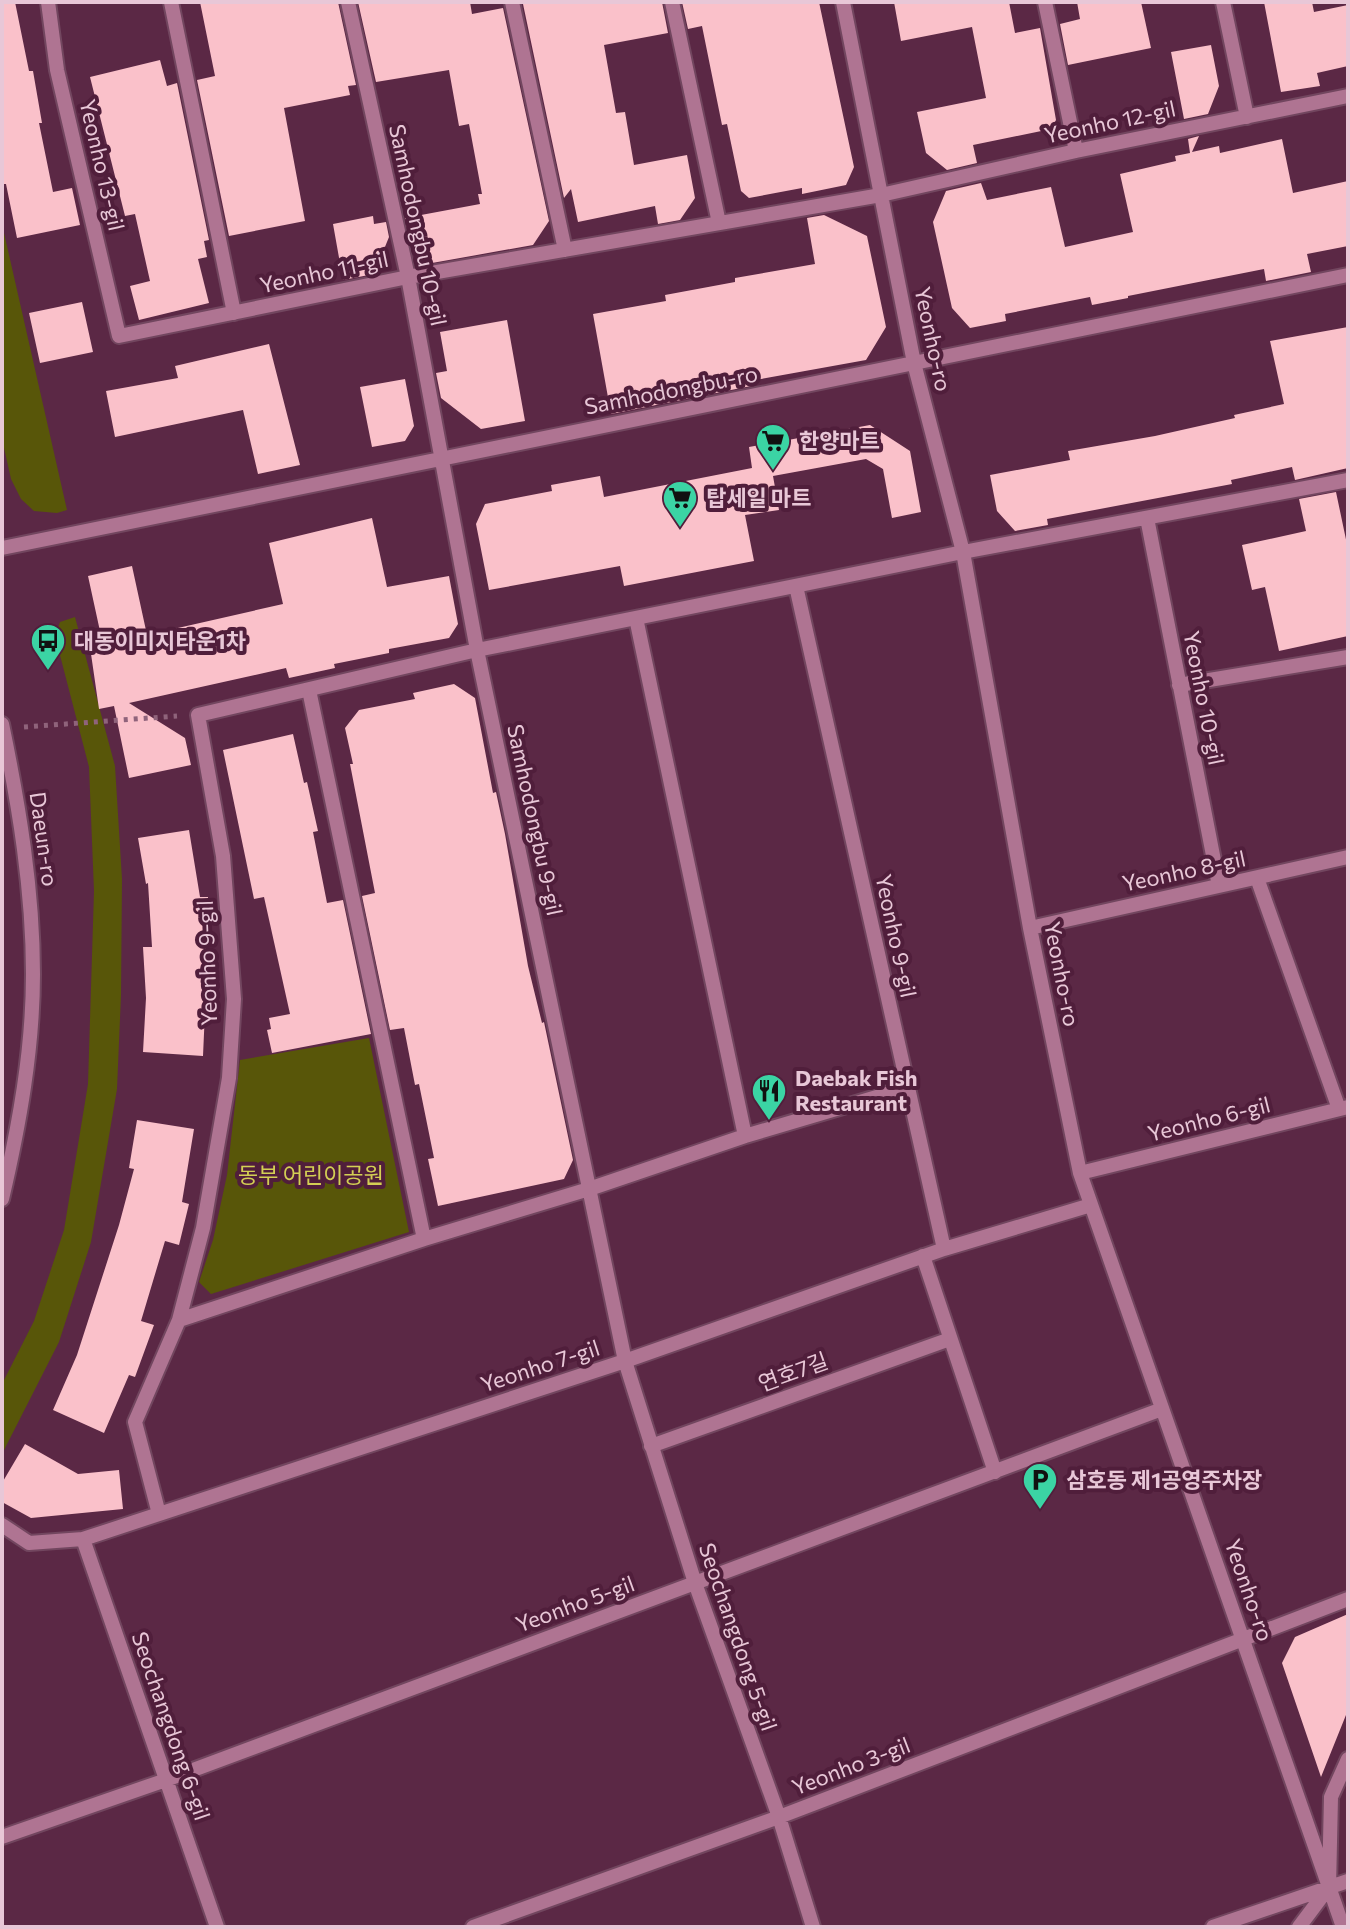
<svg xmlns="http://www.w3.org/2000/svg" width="1350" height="1929" font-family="Commissioner,'Noto Sans KR',sans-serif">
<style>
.green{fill:#585609}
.building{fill:#fac1ca}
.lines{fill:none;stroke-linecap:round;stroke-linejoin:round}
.minor-casing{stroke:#72465f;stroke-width:18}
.path{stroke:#8f637b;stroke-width:5;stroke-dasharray:4 6;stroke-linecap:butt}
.minor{stroke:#af7492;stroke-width:14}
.labels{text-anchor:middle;stroke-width:8;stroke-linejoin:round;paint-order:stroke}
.street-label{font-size:22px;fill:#e8c7d7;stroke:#501e3b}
.poi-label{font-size:22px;font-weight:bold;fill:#e8c7d7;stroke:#501e3b;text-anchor:start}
.park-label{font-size:22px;fill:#d3cf54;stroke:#501e3b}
</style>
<rect width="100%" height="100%" fill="#5b2845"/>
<!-- green -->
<path class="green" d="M2 224 67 510 57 513 34 511 21 499 11 479 2 439Z
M75 617 115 766 122 879 121 995 117 1089 91 1242 59 1342 2 1454V1384L34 1321 64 1230 88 1084 94 891 89 767 55 636 60 622Z
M369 1038 409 1232 211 1294 199 1282 213 1240 227 1175 240 1060Z"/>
<!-- building -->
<path class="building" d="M2 2H15L29 71H33L42 123H39L53 192 72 188 80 225 17 238 6 184H2Z
M200 2H338L356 85 348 86 350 95 284 108 305 221 229 236 197 80 215 76Z
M358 2H470L472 14 503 8 549 221 533 245 432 263 410 239 405 218 480 204 478 194H482L469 124 459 126 449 70 376 82Z
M536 2H662L668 33 604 45 616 113 625 112 634 165 687 155 695 198 680 220 658 224 655 206 578 222 571 189 564 198 523 4Z
M682 2H819L854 167 846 185 802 194V188L749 198 741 191 727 124 722 125 702 26 688 29Z
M894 2H1009L1015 33 1040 28 1056 120 1051 129 973 145 977 163 947 170 926 153 917 112 986 98 972 27 901 41Z
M1077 2H1141L1151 48 1068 65 1060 24 1080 19Z
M1264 2H1312L1314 12 1348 5V66L1317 73 1320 86 1281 92Z
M1211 45 1219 86 1208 114 1184 119 1171 52Z
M160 60 167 86 177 83 209 240 204 241 207 257 198 259 209 303 139 320 130 286 150 281 135 214 125 216 90 77Z
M1199 136 1192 152 1219 146 1220 153 1282 139 1293 193 1348 181V246L1307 254 1311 272 1266 281 1264 269 1128 296V298L1092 305 1090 297 1005 314 1006 321 970 328 952 308 933 222 946 191 981 183 987 200 1051 187 1065 247 1133 232 1120 174 1176 161 1175 156 1190 153 1188 139Z
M824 215 867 236 886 327 866 360 750 381 751 386 611 414 593 314 666 301 665 295 735 282V278L815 264 807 218Z
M373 216 374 224 386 222 389 237 374 274 343 280 333 224Z
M82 302 93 352 40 363 29 313Z
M507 320 525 421 481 429 441 398 436 373 447 371 440 332Z
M1348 327V468L1295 480 1292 467 1231 480 1232 484 1047 519 1048 525 1015 531 997 511 990 475 1070 460 1068 451 1155 436 1235 418 1234 415 1284 404 1270 341Z
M269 344 300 465 258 474 243 410 115 437 106 391 178 378 175 366Z
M405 379 414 426 405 441 372 447 360 387Z
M870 425 910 451 921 512 892 518 883 469 866 459 773 476 779 510 745 515 754 561 624 586 620 566 489 590 476 524 485 504 552 491 551 485 600 476 604 497 752 468 749 447Z
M1336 492 1348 549V636L1279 651 1265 587 1252 590 1242 545 1306 531 1299 499Z
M372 518 387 587 449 576 458 624 449 638 389 649V653L334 664 335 668 289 678 286 668 129 703 185 738 191 765 129 778 114 706 99 709 90 647 103 645 88 576 132 566 147 635 283 604 269 543Z
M454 684 475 698 493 793 496 792 505 834 528 966 542 1023 544 1022 573 1160 564 1179 438 1206 428 1159 434 1158 419 1084 415 1085 404 1028 390 1030 362 896 375 893 350 764H353L345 728 359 710 415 699 413 693Z
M293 734 304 783 307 782 318 831 313 832 327 903 343 900 371 1034 272 1053 267 1030 271 1029 269 1018 290 1014 264 897 254 899 223 750Z
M189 830 200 897H208L209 921 203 1056 143 1052 146 998 143 947H152L148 883 146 884 138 838Z
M137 1120 194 1129 182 1202 189 1204 179 1245 165 1241 141 1321 154 1325 135 1377 129 1375 104 1433 53 1410 77 1355 119 1225 134 1169 129 1168Z
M25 1444 78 1474 119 1470 123 1509 31 1518 2 1502V1483Z
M1348 1614V1710L1321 1777 1282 1663 1295 1637Z"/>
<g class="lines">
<defs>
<path id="minor" d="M48 2 57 70 119 336 408 277 881 195 1076 151 1348 96
M171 2 234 313
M348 2 408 277 477 650 625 1361 695 1583 779 1817 813 1927
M512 2 565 250
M672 2 719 223
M843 2 914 363 963 552 1030 928 1080 1173 1343 1927
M1045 2 1076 151
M1223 2 1247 117
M1147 518 1219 886
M2 548 1348 275
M796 586 944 1249
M636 618 745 1136
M1179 685 1348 657
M309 690 424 1239
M2 724C19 806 33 890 33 974 33 1050 19 1126 2 1199
M1257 878 1339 1109
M1030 928 1348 857
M1080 1173 1348 1107
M923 1256 995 1472
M179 1320 424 1239 589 1189 745 1136 907 1088
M651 1446 950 1339
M159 1514 135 1422 179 1320 203 1228 229 1078 234 999 223 856 198 715 477 650 963 552 1348 480
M2 1525 29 1543 83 1539 625 1361 944 1249 1091 1205
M83 1539 217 1927
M2 1837 166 1780 1162 1409
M473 1927 779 1817 1348 1599
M1213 1927 1348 1881
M1299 1927 1329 1887 1331 1797 1348 1759"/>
</defs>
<!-- minor casing -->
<use href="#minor" class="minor-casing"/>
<!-- path -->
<path class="path" d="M24 727 177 716"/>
<!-- minor -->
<use href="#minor" class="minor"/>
</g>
<!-- icons -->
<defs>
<symbol id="supermarket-pin" viewBox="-11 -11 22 30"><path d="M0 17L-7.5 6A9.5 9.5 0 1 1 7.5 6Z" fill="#3bd4a4" stroke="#501e3b"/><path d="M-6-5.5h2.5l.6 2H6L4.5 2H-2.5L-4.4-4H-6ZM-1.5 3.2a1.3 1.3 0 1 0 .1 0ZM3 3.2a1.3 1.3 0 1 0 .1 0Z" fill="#111"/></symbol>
<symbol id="bus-pin" viewBox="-11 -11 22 30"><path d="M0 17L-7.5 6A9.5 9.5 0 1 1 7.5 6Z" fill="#3bd4a4" stroke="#501e3b"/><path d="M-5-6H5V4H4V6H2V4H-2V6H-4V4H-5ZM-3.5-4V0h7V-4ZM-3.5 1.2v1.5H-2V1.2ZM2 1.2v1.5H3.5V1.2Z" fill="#111"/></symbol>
<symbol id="restaurant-pin" viewBox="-11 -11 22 30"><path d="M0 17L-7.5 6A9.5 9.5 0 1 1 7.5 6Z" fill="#3bd4a4" stroke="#501e3b"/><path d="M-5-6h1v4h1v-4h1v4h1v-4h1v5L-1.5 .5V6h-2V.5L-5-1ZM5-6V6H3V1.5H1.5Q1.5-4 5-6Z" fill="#111"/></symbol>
<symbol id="parking-pin" viewBox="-11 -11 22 30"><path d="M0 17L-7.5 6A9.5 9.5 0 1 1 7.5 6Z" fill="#3bd4a4" stroke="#501e3b"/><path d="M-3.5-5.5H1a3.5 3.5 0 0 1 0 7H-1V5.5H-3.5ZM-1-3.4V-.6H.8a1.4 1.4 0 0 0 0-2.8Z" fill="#111"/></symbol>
</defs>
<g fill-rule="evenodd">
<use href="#supermarket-pin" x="753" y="421" width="40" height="54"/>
<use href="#supermarket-pin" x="660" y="478" width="40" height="54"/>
<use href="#bus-pin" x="28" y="621" width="40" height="54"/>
<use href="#restaurant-pin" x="749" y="1071" width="40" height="54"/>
<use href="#parking-pin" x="1020" y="1460" width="40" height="54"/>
</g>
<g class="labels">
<!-- street labels -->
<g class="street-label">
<text transform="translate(1110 122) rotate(-12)" y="8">Yeonho 12-gil</text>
<text transform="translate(102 165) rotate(77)" y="8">Yeonho 13-gil</text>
<text transform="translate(418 225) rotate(78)" y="8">Samhodongbu 10-gil</text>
<text transform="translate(324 272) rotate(-12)" y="8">Yeonho 11-gil</text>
<text transform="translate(933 339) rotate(78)" y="8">Yeonho-ro</text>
<text transform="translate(671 390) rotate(-11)" y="8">Samhodongbu-ro</text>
<text transform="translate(1204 698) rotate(79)" y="8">Yeonho 10-gil</text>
<text transform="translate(535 820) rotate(78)" y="8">Samhodongbu 9-gil</text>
<text transform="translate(44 839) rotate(82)" y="8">Daeun-ro</text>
<text transform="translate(1184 871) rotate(-12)" y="8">Yeonho 8-gil</text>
<text transform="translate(896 936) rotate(78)" y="8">Yeonho 9-gil</text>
<text transform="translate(207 963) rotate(-92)" y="8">Yeonho 9-gil</text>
<text transform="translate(1062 974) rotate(79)" y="8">Yeonho-ro</text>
<text transform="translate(1209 1119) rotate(-14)" y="8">Yeonho 6-gil</text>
<text transform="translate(540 1366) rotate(-18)" y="8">Yeonho 7-gil</text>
<text transform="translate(793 1372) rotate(-20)" y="8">연호7길</text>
<text transform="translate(1249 1590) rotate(71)" y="8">Yeonho-ro</text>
<text transform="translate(575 1604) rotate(-20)" y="8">Yeonho 5-gil</text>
<text transform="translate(738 1637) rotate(71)" y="8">Seochangdong 5-gil</text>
<text transform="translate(171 1726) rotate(71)" y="8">Seochangdong 6-gil</text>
<text transform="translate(851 1766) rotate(-21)" y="8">Yeonho 3-gil</text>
</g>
<!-- poi labels -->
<g class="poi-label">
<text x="799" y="449">한양마트</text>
<text x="706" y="506">탑세일 마트</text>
<text x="74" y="649">대동이미지타운1차</text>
<text x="795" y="1086">Daebak Fish<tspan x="795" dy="25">Restaurant</tspan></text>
<text x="1066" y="1488">삼호동 제1공영주차장</text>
</g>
<!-- park labels -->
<g class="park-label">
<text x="311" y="1183">동부 어린이공원</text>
</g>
</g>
<!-- border -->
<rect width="1350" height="1929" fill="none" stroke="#e8c7d7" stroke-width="8"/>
</svg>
